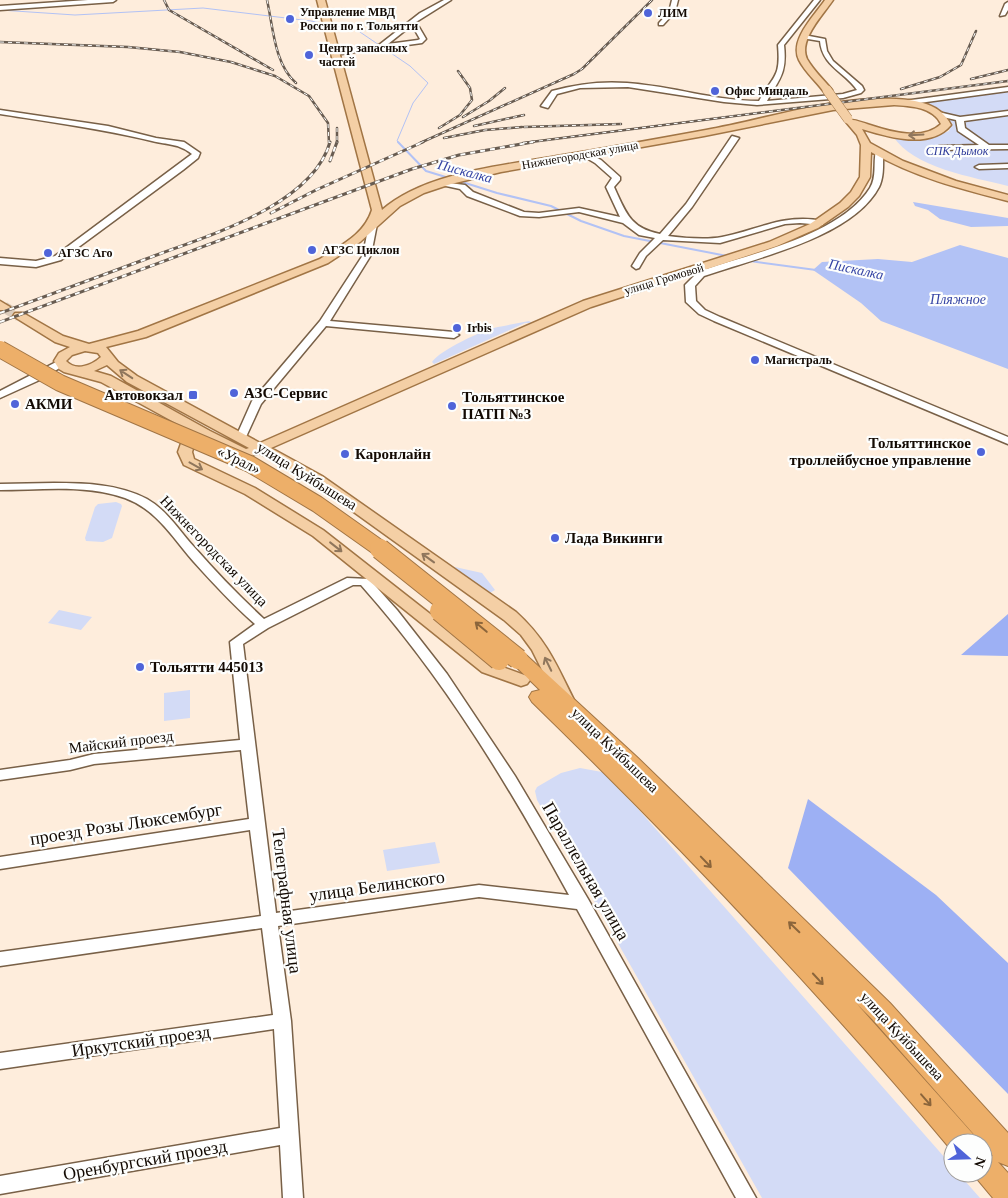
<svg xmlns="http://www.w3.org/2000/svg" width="1008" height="1198" font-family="Georgia,serif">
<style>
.green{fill:#d3dbf6}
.forest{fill:#9db0f4}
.water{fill:#b2c2f5}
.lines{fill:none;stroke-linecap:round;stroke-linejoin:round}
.stream-far1{stroke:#b2c2f5;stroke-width:1}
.stream{stroke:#b2c2f5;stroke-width:2}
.major-tunnel{stroke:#dbcbbb;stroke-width:11;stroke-dasharray:11 5.5;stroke-linecap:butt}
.minor-casing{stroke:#786047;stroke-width:3}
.major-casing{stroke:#a17545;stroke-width:3}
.highway-casing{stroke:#a17545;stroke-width:2}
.minor{fill:#fff;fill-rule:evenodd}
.major{fill:#f4cfa5;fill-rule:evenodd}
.highway{fill:#edaf69;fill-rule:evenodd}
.rail-far1-casing{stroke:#685c51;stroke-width:2.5}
.rail-casing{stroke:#685c51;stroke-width:3}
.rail-far1{stroke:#fdfefd;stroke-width:1;stroke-dasharray:4;stroke-linecap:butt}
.rail{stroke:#fdfefd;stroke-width:2;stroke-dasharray:5;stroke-linecap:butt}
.major-bridge-casing{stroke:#a17545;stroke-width:10;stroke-linecap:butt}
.highway-bridge-far1-casing{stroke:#a17545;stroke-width:18;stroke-linecap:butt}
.highway-bridge-casing{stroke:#a17545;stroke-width:22;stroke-linecap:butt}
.major-bridge{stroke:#f4cfa5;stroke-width:9}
.highway-bridge-far1{stroke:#edaf69;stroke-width:16}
.highway-bridge{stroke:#edaf69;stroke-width:20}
.oneway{stroke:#8f765c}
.oneway2{stroke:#8b653b}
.poi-dot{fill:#4f64d9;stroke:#fdfefd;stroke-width:2}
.labels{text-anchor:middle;stroke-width:4.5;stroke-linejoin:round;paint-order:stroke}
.far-poi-label{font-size:12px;font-weight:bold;fill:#130a03;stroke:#fdfefd;text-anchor:start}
.far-park-label{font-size:12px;font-style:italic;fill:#2e3b9a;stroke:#fdfefd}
.far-street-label{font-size:12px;fill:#130a03;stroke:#fdfefd}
.far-water-label{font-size:14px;font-style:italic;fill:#3645a5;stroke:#fdfefd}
.poi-label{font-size:15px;font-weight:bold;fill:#130a03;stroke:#fdfefd;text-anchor:start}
.street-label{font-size:15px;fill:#130a03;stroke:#fdfefd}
.near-street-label{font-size:18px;fill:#130a03;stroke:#fdfefd}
</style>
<rect width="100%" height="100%" fill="#feeddc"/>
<!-- green -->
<path class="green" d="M1008 89V186C973 177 913 168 893 136L932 137 949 131 951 124C944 109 929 106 914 102Z
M529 321 532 323H525L434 364 432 362C440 350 483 330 498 327 508 325 519 323 529 321Z
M116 502 121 504 122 506 112 538 103 542 86 541 85 538 95 507 98 504Z
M455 567 482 573 495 590 490 593 454 569Z
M59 610 92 617 81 630 48 623Z
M190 690V718L164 721V693Z
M580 768 602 772 639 810 953 1167V1173H958L980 1198H762L537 800 535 791 537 787 561 773Z
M435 842 440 863 387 871 383 850Z"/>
<!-- forest -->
<path class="forest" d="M1008 614V656L961 655Z
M808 799 936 895 1008 963V1094L788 868Z"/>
<!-- water -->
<path class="water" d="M913 202 1008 218V226L971 227 940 219 928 210 915 206Z
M960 245 1008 258V369L881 321 861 303 813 270 822 262 878 259 912 262Z"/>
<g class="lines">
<!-- stream-far1 -->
<path class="stream-far1" d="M0 10 75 15 203 8 311 21 357 30 410 66 428 83 413 103 397 141 399 143"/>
<!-- stream -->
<path class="stream" d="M398 142 426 171 449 178
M459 181 497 193 551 206 581 221 624 236 727 256
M750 261 816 270"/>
<!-- major-tunnel -->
<path class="major-tunnel" d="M4 307 19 316"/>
<defs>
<path id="minor" d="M88 0H116L113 2 0 10V6Z
M444 0H451L416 22 426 39 422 43 334 55 331 53 379 45 420 13ZM412 25 420 39 418 40 388 44Z
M672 0H678L675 12 663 25H659V23L669 12Z
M814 0H820L784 45C787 73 780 78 767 101L843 94 857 90C845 72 822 66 820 41L802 38V36L804 35 825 39 827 51 833 61 862 86 864 90 861 93 843 98 757 105 724 102 628 87 580 88 557 94 548 108 541 106 552 91C577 84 601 81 627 83 672 86 715 101 759 101 773 75 781 79 778 45Z
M1008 2V10L1005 15 1000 16 1005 4Z
M1008 87V91L904 105 900 103 904 101Z
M0 110 108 126 156 138 184 142 200 153 198 158 183 170 61 260 36 267 0 264V258L36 261 55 256 192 154C178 143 168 145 152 141 102 129 51 122 0 114Z
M934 111 960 117 1008 111V115L964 121 965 128 989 145H1008V149L936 150 935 148 939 146 979 145 958 131 956 120 934 115Z
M732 136 739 138 692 207 668 236C684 238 706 240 722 237 757 230 785 213 823 221V225L800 223 785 224 720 243 663 240 646 256 639 268 636 269 632 266 640 253 655 238 639 235 623 223 579 212 539 217 520 216 467 196 460 189 437 184 441 182 465 185 473 192 524 212 539 213 579 208 620 217 606 187 612 178 595 163 583 156V152H586L601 160 620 177V180L614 187C626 213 630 228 660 234L686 204Z
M876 151 883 153C883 164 884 177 879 187 852 238 755 258 704 276L695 286 696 301 705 310 720 317 1008 437V444L714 321 699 314 686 302 685 285 698 272C748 254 840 236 870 188 877 177 873 163 876 151Z
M1008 164V168L979 169 975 167 979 165Z
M373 221 377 224 371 255 330 321 454 332 459 335 454 338 326 326 261 404 245 439H237L236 437 252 401 320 321 363 255 369 224Z
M60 360 64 361V365L44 378 0 398V391Z
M54 483C85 483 119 484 147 499 167 510 180 532 195 548 217 573 240 597 264 619L347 578 369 579 397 610 447 674 515 776 588 899 756 1198H736L577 909 479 897 278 926 291 1021 303 1198H283L280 1145 0 1194V1176L280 1128 274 1029 0 1069V1053L273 1015 262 928 0 966V952L261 916 250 830 0 869V857L249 819 241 750 94 764 70 770 0 780V770L70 760 94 754 240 740 230 642 255 624C233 605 213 583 194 562 173 538 156 509 125 498 86 484 40 490 0 490V484ZM353 585H361C445 679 509 786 569 895L479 885 276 913 243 644 268 628Z"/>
<path id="major" d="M317 0H325L382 210C426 172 502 166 557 156 607 148 657 139 706 130 768 119 832 96 896 99 917 100 941 104 951 125 930 150 888 137 862 129L870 143 903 161 956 181 1008 195V201C961 189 914 177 871 152L870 177 859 196 848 207 818 228 777 246 591 307 271 448 322 476 516 612C547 640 557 666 575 702L572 706 566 708 560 706 532 650 521 635 504 620 312 482 259 453 246 458 241 457 197 435 192 452 194 459 255 488 323 530 494 664 527 676 530 680 527 684 521 686 482 672 313 536 245 494 184 465 178 452 184 435 183 427 101 382 64 372 59 369 54 361 59 353 70 347 55 342 13 316 15 313H23L63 336 89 344 138 331 320 259C341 245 364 235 372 210ZM894 105C911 106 933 107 941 124 923 141 891 132 870 125 863 123 855 119 848 120L846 122 857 135 861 145 860 177 851 192 840 203 810 224 769 242 583 301 260 443 137 376 118 362 106 347 146 337 328 263 360 242 400 206 424 193 451 184 501 172 704 136 833 110ZM85 351 98 353 101 357C92 365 76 372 66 361L72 355ZM107 365 127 382 249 448 246 449 210 431 111 376 94 371Z
M825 0H833C823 15 798 40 807 59 813 70 824 80 832 90L827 93 824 92C816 81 805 72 799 60 789 40 815 15 825 0Z
M0 301 10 307 8 310H0Z"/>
<path id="highway" d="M518 653 525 654 638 758 890 1003 1008 1133V1166L998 1162 1008 1173V1198H993L973 1174 983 1173V1152L993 1156 872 1019 856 1003 973 1134 977 1143H953V1152C821 994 679 845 532 702L529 697 532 692 540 690 508 659 511 654Z"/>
</defs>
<!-- minor casing -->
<use href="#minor" class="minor-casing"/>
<!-- major casing -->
<use href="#major" class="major-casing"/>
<!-- highway casing -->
<use href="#highway" class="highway-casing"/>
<!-- minor -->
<use href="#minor" class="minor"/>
<!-- major -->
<use href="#major" class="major"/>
<!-- highway -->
<use href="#highway" class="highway"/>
<defs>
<path id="rail-far1" d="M164 0 169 10 273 70
M267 0C273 26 274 64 296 83
M0 42 128 47 180 52 231 62 275 76 309 96 328 123 329 143
M971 79 1008 70
M901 89 940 77 961 65 976 31
M463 117 489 101 505 88
M474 126 524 115
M524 127 621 124
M337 128V143
M439 128 460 115 472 100 470 88 458 71
M444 138 485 130 522 127
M420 143 574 74 582 69 652 0
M523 143 1008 81"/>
<path id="rail" d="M330 161 337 142
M271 213 316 190 423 142
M0 313C49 295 98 277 146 259 203 237 312 207 330 142
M0 322 412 169 459 155 533 142"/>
</defs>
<!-- rail-far1 casing -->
<use href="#rail-far1" class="rail-far1-casing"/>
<!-- rail casing -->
<use href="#rail" class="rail-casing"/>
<!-- rail-far1 -->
<use href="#rail-far1" class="rail-far1"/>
<!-- rail -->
<use href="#rail" class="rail"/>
<defs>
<path id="major-bridge" d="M827 90 848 119"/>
<path id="highway-bridge-far1" d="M0 349 60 383 250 464 317 504 382 550"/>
<path id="highway-bridge" d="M380 549 518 659
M440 611 499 660"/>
</defs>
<!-- major-bridge casing -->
<use href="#major-bridge" class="major-bridge-casing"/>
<!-- highway-bridge-far1 casing -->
<use href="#highway-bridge-far1" class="highway-bridge-far1-casing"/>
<!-- highway-bridge casing -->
<use href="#highway-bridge" class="highway-bridge-casing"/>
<!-- major-bridge -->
<use href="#major-bridge" class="major-bridge"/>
<!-- highway-bridge-far1 -->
<use href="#highway-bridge-far1" class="highway-bridge-far1"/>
<!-- highway-bridge -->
<use href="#highway-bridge" class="highway-bridge"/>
</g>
<!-- one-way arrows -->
<defs><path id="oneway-shaft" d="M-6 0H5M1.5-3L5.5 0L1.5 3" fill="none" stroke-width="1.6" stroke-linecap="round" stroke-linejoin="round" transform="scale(1.25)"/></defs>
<g class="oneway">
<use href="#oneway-shaft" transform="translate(916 135) rotate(177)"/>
<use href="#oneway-shaft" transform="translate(126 374) rotate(-147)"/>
<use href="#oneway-shaft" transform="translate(196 466) rotate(29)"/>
<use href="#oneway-shaft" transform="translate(336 547) rotate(38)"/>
<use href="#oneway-shaft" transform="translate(428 558) rotate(-144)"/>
<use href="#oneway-shaft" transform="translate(548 664) rotate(-116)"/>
</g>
<g class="oneway2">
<use href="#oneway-shaft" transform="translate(481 627) rotate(-140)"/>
<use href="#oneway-shaft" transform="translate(706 862) rotate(46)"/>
<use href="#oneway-shaft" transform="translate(794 927) rotate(-136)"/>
<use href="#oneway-shaft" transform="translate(818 979) rotate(47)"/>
<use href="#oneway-shaft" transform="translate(926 1100) rotate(49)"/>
</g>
<!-- markers -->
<g class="poi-dot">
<circle cx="648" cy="13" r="5"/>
<circle cx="290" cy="19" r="5"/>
<circle cx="309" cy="55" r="5"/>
<circle cx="715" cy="91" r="5"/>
<circle cx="312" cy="250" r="5"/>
<circle cx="48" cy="253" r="5"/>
<circle cx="457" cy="328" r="5"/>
<circle cx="755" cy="360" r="5"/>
<circle cx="234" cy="393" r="5"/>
<rect x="188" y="390" width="10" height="10" rx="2.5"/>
<circle cx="15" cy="404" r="5"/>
<circle cx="452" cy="406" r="5"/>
<circle cx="981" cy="452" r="5"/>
<circle cx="345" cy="454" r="5"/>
<circle cx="555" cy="538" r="5"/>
<circle cx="140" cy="667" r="5"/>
</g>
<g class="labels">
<!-- far-poi labels -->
<g class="far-poi-label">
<text x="300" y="16">Управление МВД<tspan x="300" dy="14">России по г. Тольятти</tspan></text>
<text x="658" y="17">ЛИМ</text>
<text x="319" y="52">Центр запасных<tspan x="319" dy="14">частей</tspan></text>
<text x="725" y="95">Офис Миндаль</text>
<text x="322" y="254">АГЗС Циклон</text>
<text x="58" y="257">АГЗС Аго</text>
<text x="467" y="332">Irbis</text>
<text x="765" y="364">Магистраль</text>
</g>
<!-- far-park labels -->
<g class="far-park-label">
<text x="957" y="155">СПК Дымок</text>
</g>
<!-- far-street labels -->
<g class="far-street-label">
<text transform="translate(580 155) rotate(-10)" y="4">Нижнегородская улица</text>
<text transform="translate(664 279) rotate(-17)" y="4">улица Громовой</text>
</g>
<!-- far-water labels -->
<g class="far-water-label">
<text transform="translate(465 171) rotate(15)" y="5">Пискалка</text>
<text transform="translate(856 269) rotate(12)" y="5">Пискалка</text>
<text x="958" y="304">Пляжное</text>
</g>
<!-- poi labels -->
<g class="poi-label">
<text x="244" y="398">АЗС-Сервис</text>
<text x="183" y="400" text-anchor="end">Автовокзал</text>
<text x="462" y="402">Тольяттинское<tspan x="462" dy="17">ПАТП №3</tspan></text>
<text x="25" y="409">АКМИ</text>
<text x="971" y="448" text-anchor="end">Тольяттинское<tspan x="971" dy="17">троллейбусное управление</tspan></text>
<text x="355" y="459">Каронлайн</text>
<text x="565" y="543">Лада Викинги</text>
<text x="150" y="672">Тольятти 445013</text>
</g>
<!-- street labels -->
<g class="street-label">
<text transform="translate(239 460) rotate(26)" y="5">«Урал»</text>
<text transform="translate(307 476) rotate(32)" y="5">улица Куйбышева</text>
<text transform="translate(214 551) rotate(46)" y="5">Нижнегородская улица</text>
<text transform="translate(121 742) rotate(-7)" y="5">Майский проезд</text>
<text transform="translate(615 750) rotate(44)" y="5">улица Куйбышева</text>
<text transform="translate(902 1036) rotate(47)" y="5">улица Куйбышева</text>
</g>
<!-- near-street labels -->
<g class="near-street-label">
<text transform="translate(126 824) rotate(-9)" y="6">проезд Розы Люксембург</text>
<text transform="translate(586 871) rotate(60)" y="6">Параллельная улица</text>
<text transform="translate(377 886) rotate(-8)" y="6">улица Белинского</text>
<text transform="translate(287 901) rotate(83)" y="6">Телеграфная улица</text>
<text transform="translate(141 1041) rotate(-8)" y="6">Иркутский проезд</text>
<text transform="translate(145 1160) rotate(-10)" y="6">Оренбургский проезд</text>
</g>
</g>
<!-- north arrow -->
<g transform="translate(968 1158) rotate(110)"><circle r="24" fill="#fdfefd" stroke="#9f9c99"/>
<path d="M0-4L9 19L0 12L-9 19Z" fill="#4f64d9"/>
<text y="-8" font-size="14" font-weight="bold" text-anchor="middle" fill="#130a03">N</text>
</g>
</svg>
